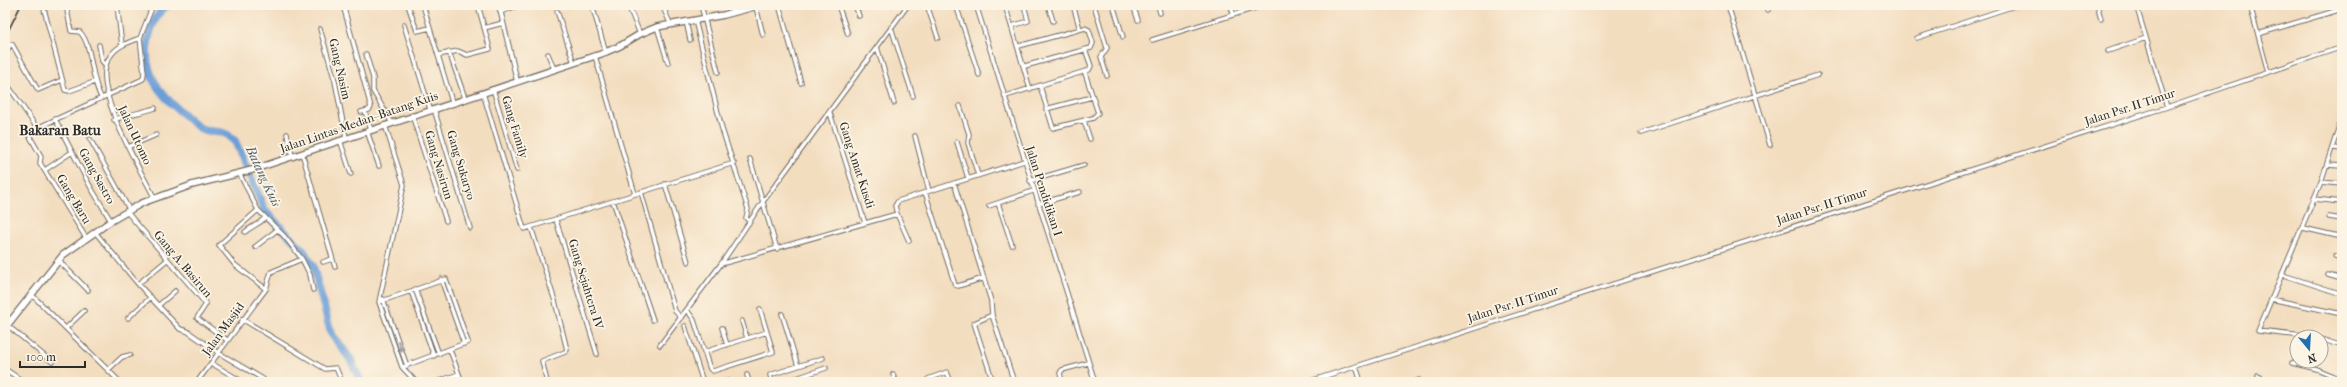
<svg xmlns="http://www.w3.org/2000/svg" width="2347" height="387" font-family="'IM FELL French Canon',serif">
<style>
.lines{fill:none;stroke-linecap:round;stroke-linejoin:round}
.river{stroke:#6b9fd7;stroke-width:8}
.minor-casing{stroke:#71695f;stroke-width:5.5}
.tertiary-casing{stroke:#71695f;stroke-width:6}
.secondary-casing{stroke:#71695f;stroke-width:7}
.trunk-casing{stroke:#71695f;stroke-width:8}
.minor{stroke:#fff;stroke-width:3.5}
.tertiary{stroke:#fff;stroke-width:4}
.secondary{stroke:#fff;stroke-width:5}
.trunk{stroke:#fff;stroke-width:5.5}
.rail{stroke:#2b2b2b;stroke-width:1.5}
.oneway{fill:#a0a0a0}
.labels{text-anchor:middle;stroke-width:3.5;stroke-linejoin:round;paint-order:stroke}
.street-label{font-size:12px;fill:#2b2b2b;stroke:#fcf5e5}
.water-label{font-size:13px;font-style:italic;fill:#455970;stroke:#fcf5e5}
.quarter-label{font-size:14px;font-weight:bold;fill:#2b2b2b;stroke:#fcf5e5}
</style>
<rect width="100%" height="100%" fill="#fcf5e5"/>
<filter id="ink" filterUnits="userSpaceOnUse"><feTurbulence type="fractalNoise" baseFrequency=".025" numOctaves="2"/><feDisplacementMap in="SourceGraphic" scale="8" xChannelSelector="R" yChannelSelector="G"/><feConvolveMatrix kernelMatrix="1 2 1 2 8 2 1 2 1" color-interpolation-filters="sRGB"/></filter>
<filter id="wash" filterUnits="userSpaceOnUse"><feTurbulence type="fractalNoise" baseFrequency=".012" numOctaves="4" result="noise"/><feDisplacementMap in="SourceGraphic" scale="16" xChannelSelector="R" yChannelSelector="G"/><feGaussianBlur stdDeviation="0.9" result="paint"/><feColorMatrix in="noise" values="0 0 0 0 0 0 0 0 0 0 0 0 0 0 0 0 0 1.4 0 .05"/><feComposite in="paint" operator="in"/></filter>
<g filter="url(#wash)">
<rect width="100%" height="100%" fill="#f3ddbf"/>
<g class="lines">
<!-- river -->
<path class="river" d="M168 5C156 13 151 26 148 41 142 72 159 93 181 112 188 118 194 125 202 129 217 134 223 128 235 141L265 211 303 250 313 266 331 333 351 360 361 382"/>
</g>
</g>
<g filter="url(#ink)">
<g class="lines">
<defs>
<path id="minor" d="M43 5 65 90 69 91 94 82
M66 5 71 31 80 32C93 46 90 77 101 97
M117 5 122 45
M343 5 371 107 369 110 361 112
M423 5 452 102
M592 5 606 53
M628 5 640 34
M662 5 670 23
M701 5 718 72
M779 5 801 83
M838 5 848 34
M855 5 859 16
M927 5 938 38
M956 5 979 75
M976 5 1095 382
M1005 5 1030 89
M1048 5 1053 21
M1073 5 1080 29
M1094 5 1107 48 1101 57 1107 76
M1113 5 1123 37
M1133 5 1138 20
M1158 5 1160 13
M1230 5 1234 15
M1728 5 1770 145
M1766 5 1768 10
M2097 5 2101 19
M2250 5 2268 72
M756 7 763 35
M409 8 417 31 430 28
M2137 8 2167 107
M557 11 574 63
M500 12 520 5
M695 20 722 129 748 209 746 218 750 222
M686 21 690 40
M404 25 430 109
M1012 26 1028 21 1024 5
M657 27 668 63
M891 27 913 96
M484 28 503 23
M320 29 335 81 346 138
M2258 34 2342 9
M140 38C127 43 115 46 108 60 92 90 140 169 154 197
M1917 38 2017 5
M1152 40 1265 5
M99 45 102 61 106 66
M1019 46 1085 28 1089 30 1093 43 1091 48 1025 66
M877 47 894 103
M2108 51 2146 38
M449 52 465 98
M366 54 373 78V91L392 123
M548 54 554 69
M5 55 10 45 12 44 38 90 62 80
M438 55 458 51 467 55 490 49 478 5
M595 56 635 194
M5 81 37 128
M1040 86 1053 128 1093 118 1098 113 1085 73
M493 89 517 170
M483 93 524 229 734 163
M1006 96 1089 70 1091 66 1085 49
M960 106 969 134 968 143 978 175
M434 109 470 228
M1046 109 1092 97
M365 111 371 130
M830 113 865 223
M412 115 446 221
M55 119 90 186 111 221
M114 120C128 114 141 113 155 108
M1084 121 1090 139
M385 125 404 185 379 302 402 367 416 382
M367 131 379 166
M1641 133 1818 75
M287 134 292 156
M915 136 929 191
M90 139 129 209
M340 140 351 174
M957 142 968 178
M128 147 156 135
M2334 148 2342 149
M302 153 335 267
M750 159 777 249
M2327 165 2342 166
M45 170 72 152
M239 173 258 210 285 237 302 259 310 275 313 290
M1030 181 1084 165
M2321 182 2342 184
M954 183 991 301
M665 184 688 262
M641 192 675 311 681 318
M925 192 955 285 958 286 984 278
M2314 199 2342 202
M613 201 653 320
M998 203 1012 245
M1038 204 1080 192
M989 206 1033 191
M258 210 219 245 235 265 266 289
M126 211 206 304 197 318 227 340
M897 214 909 241
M2329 217 2342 219
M556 220 597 354
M531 227 555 301 567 350 565 352 542 361 547 382
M2303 228 2342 237
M95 232 138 284 180 329 187 331 219 353 263 379
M245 232C252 226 258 225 265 218
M86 238 40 163 41 156 29 135 37 128 143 79 144 73 140 38 153 5
M255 247 277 230
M2335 256 2342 258
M58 260 88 290
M323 262 332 259
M721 264 762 203 908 5
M2283 275 2342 294
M2328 275 2342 279
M441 279 464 344
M138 284 167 260
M415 289 439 354
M411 291 434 356
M31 294 120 382
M383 299 407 366
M2271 299 2342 314
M379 302 446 279 468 342 402 367
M991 303 992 315 1014 382
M159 305 175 291
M687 310 694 320 710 369 713 371 773 352 760 309
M782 314 798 366
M992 315 974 323 993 382
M128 318 151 297
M242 319 325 369 336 368 342 382
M742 321 747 338
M7 325 52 362
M685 326 703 382
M66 328 84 311
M722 328 727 345
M2312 337 2258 331 2321 182 2342 117
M2321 339 2342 346
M660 345 721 264 897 214 895 206 898 201 1024 161
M450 350 462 382
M704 352 767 332
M211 363 243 382
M2292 363 2317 369 2341 379
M1356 366 1361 382
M5 369 24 382
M108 370 122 357 130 355
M893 374 895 382
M747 375 749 382
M2258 376 2269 382
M928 379 947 372 951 382
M728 381 729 382
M197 382 266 289 271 272 302 259
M436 382 459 374
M772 382 770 375 823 358
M785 382 826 368
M1062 382 1060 373 1062 370 1088 363
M1307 382 2167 107 2342 47
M1414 382 1419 380"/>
<path id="tertiary" d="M499 5 517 81"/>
<path id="secondary" d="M2339 382 2342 376"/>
<path id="trunk" d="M5 328 63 255 111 221 142 203 192 185 252 170 601 54 620 46 640 34 657 27 724 15 761 5"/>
</defs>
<!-- minor casing -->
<use href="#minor" class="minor-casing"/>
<!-- tertiary casing -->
<use href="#tertiary" class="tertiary-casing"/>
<!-- secondary casing -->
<use href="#secondary" class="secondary-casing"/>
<!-- trunk casing -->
<use href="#trunk" class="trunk-casing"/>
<!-- minor -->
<use href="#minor" class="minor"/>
<!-- tertiary -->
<use href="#tertiary" class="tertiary"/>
<!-- secondary -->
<use href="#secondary" class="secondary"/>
<!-- trunk -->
<use href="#trunk" class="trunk"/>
<!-- rail -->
<path class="rail" d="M5 37 21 5"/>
</g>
<!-- one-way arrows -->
<defs><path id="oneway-solid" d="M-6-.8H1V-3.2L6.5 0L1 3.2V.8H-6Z"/></defs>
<use class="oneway" href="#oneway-solid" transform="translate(400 346) rotate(71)"/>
</g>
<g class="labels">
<!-- street labels -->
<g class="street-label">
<text transform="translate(340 69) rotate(77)" y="4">Gang Nasim</text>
<text transform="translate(2130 107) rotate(-18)" y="4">Jalan Psr. II Timur</text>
<text transform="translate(359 122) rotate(-19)" y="4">Jalan Lintas Medan–Batang Kuis</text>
<text transform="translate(515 127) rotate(73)" y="4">Gang Family</text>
<text transform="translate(135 135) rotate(65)" y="4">Jalan Utomo</text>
<text transform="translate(439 165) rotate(73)" y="4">Gang Nasirun</text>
<text transform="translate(461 165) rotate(73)" y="4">Gang Sukaryo</text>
<text transform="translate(857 165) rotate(72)" y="4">Gang Amat Kusdi</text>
<text transform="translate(97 176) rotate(61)" y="4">Gang Sastro</text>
<text transform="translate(1044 191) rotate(72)" y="4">Jalan Pendidikan I</text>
<text transform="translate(74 199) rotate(59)" y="4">Gang Baru</text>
<text transform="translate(1822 206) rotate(-18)" y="4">Jalan Psr. II Timur</text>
<text transform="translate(183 264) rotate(50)" y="4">Gang A. Basirun</text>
<text transform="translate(586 284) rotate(73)" y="4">Gang Sejahtera IV</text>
<text transform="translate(1513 304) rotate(-18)" y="4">Jalan Psr. II Timur</text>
<text transform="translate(223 329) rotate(-54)" y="4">Jalan Masjid</text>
</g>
<!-- water labels -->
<g class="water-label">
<text transform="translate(264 176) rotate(65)" y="5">Batang Kuis</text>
</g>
<!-- quarter labels -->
<g class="quarter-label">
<text x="60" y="135">Bakaran Batu</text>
</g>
</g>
<!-- margin -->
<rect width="2347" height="387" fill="none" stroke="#fcf5e5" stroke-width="20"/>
<!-- north arrow -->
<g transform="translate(2309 349) rotate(162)"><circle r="19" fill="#fcf5e5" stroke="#a8a49b"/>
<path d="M0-3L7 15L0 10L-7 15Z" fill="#1f6fb2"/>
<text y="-6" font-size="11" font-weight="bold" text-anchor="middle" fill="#2b2b2b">N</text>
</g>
<!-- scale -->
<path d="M20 361v6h65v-6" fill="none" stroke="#2b2b2b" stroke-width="2"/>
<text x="26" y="361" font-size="12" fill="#2b2b2b" stroke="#fcf5e5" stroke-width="3" paint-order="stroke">100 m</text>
</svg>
